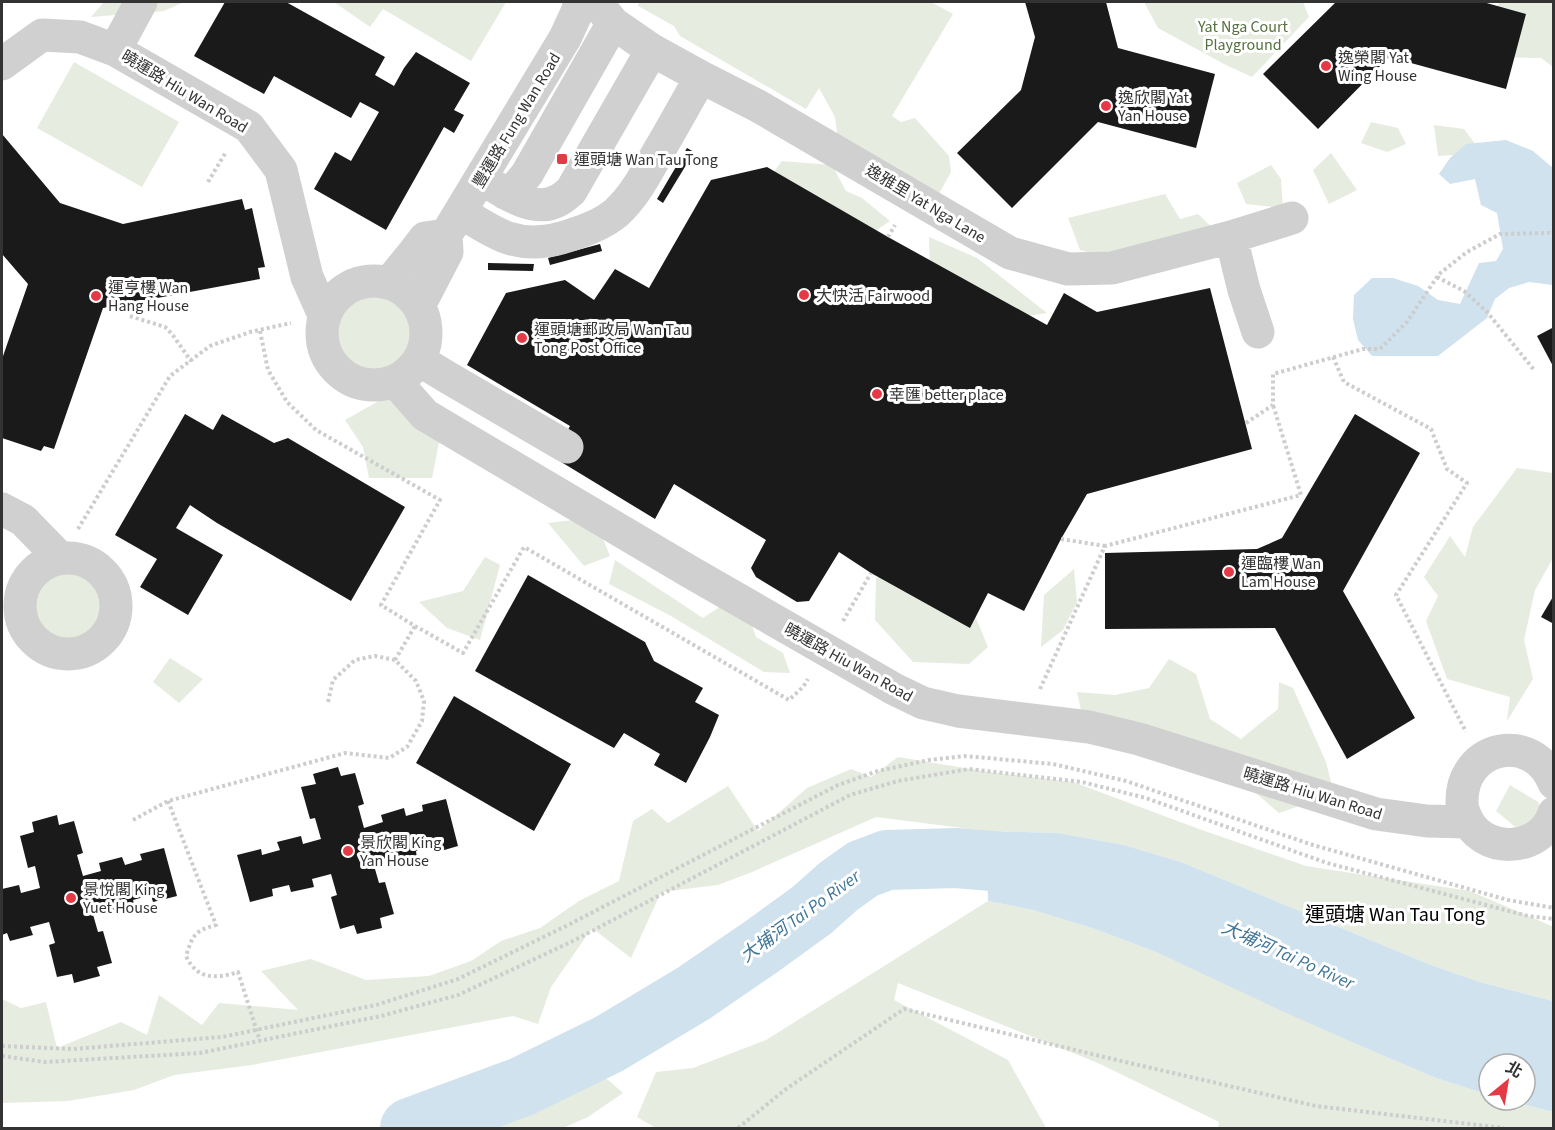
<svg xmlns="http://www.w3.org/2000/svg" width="1555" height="1130" font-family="'Source Sans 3','Noto Sans TC',sans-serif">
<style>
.green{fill:#e6ecdf}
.water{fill:#cfe2ee}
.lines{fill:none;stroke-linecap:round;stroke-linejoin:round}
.river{stroke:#cfe2ee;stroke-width:60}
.building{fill:#1a1a1a}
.path{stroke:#cdcdcd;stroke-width:4;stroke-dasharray:3 3;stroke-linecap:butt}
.minor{stroke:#d0d0d0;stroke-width:33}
.poi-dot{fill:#e63946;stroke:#fff;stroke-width:2}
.labels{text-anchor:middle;stroke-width:6;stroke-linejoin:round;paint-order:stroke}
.park-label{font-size:16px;fill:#56703f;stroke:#fff}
.poi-label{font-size:16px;fill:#333;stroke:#fff;text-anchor:start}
.street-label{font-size:16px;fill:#333;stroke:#fff}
.water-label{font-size:18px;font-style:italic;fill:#3f7597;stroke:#fff}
.quarter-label{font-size:20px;fill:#000;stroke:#fff}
</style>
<rect width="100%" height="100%" fill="#fff"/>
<!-- green -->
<path class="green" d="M104 2H184L164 11 91 17Z
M334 2H506L471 61 383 9 370 27Z
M639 2H931L953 14 892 116 901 122 915 118 949 156 951 172 935 201 842 173 835 117 819 88 806 109 680 36 674 26 638 6Z
M1144 2H1303L1309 17 1252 77 1224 64 1158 28Z
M1500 2H1553V67L1541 58 1495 57 1479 30Z
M74 62 179 122 142 187 37 128Z
M1371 122 1398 128 1406 144 1387 152 1361 143Z
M1434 125 1464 129 1482 153 1438 156Z
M1331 153 1357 190 1329 204 1313 170Z
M782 161 832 165 846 191 862 198 890 221 868 236 767 181Z
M1271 165 1281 179 1283 208 1246 204 1237 183Z
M1165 194 1180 219 1198 214 1219 234 1148 269 1080 250 1068 218Z
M929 237 977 258 1047 313 1002 320 930 277Z
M331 335a42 42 0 1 1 84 0a42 42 0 1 1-84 0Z
M393 393 439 442 432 478H369L363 447 345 420Z
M1517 468 1553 473V558L1535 590 1524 640 1533 679 1507 721 1510 697 1447 679 1426 621 1438 596 1424 577 1450 536 1465 557 1473 527Z
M581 519 603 539 610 556 584 566 548 523Z
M485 557 500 565 480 640 447 628 419 602 463 591Z
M615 560 703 618 721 606 750 619 756 637 783 653 790 673 764 672 671 616 609 584Z
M30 604a39 39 0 1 1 78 0a39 39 0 1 1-78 0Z
M911 566 971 606 988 647 969 664 913 662 875 620 876 578Z
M1074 569 1077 602 1063 630 1041 647 1044 595Z
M170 658 203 679 179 703 153 682Z
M1169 659 1196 674 1210 719 1241 739 1278 709 1279 682 1293 688 1326 762 1334 794 1279 813 1231 771 1085 728 1077 692 1115 695 1149 688Z
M898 757 989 772 1073 782 1199 829 1306 866 1470 891 1554 927 1553 1001 1480 982 1431 965 1181 862 1124 845 1058 833 986 831 876 817 752 872 718 885 661 892 631 958 592 928 551 987 538 1024 513 1016 252 1065 174 1075 134 1090 68 1101 2 1103V999L21 1008 46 1002 57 1048 121 1022 147 1035 159 995 202 1025 219 1003 298 1010 261 971 311 959 366 980 429 976 471 961 501 941 540 928 579 901 619 881 633 821 652 809 668 823 728 786 758 831 807 788 851 769 871 777Z
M1510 785 1538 802 1553 833 1541 848 1496 811Z
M988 901 1033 910 1095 929 1156 952 1363 1047 1436 1078 1489 1095V1100H1507L1553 1112 1554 1128H1218L1219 1122 1098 1063 898 983 894 1000 1008 1060 1046 1128H656L637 1117 656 1072 693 1068 766 1040Z
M587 1077 607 1079 623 1093 588 1117 563 1128H460L497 1118 559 1086Z"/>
<!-- water -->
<path class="water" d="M1506 140 1533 151 1553 168V285L1529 282 1509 288 1495 299 1487 318 1438 356H1372L1358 340 1353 319 1354 295 1372 278H1393L1418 286 1438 300 1460 304 1479 263 1496 261 1503 249 1497 213 1481 205 1475 179 1450 184 1439 174 1450 158 1466 144Z
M986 831 1058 833 1124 845 1181 862 1431 965 1480 982 1553 1001V1112L1507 1100H1525V1064H1489V1095L1436 1078 1363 1047 1282 1011 1156 952 1095 929 1033 910 988 901Z"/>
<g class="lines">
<!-- river -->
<path class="river" d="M410 1128 521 1087 609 1044 694 993 761 947 812 910 839 886 863 869 887 860 956 858 1039 865 1067 870"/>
</g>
<!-- building -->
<path class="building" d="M225 2H286L385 57 375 75 394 86 404 68 416 52 470 83 454 110 464 115 454 133 444 127 386 230 314 189 335 152 351 161 379 112 360 102 351 118 274 76 264 94 194 56Z
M1025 2H1106L1118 48 1215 74 1196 148 1098 122 1012 208 957 153 1021 90 1035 37Z
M1336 2H1483L1526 14 1506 89 1389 57 1318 129 1263 74Z
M2 134 60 203 123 224 242 199 245 210 252 208 265 267 258 268 260 279 103 308 54 449 44 446 41 451 2 438V359L28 284 2 254Z
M687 148 694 152 663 203 657 199Z
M767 167 888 237 1047 325 1064 293 1097 312 1210 288 1252 449 1087 494 1061 539 1024 611 988 593 970 628 871 573 839 552 809 601 797 602 756 577 751 568 766 540 674 484 655 519 553 457 570 426 467 365 506 293 565 280 594 300 615 269 649 288 711 180Z
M600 244 602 251 550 265 548 258Z
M488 263 534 264 533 271 488 270Z
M1554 327V368L1537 336Z
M185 414 213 430 222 414 274 443 288 438 405 507 351 601 217 523 190 505 176 528 223 555 188 615 140 587 157 559 115 535Z
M1355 414 1420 453 1343 591 1415 718 1347 759 1275 628 1105 629V553L1257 549 1282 538Z
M528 575 645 642 654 661 703 688 695 702 719 715 710 737 686 783 654 765 660 754 624 733 614 748 475 671Z
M1554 595V624L1541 617Z
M454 696 571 764 534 831 416 763Z
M338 767 341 776 355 773 364 804 358 806 364 828 383 822 381 815 404 808 406 816 423 811 422 805 446 799 458 846 434 853 433 846 416 851 417 859 394 865 392 857 373 862 379 883 385 882 394 914 380 918 382 928 357 934 354 925 340 929 331 897 337 895 331 874 312 879 314 887 291 892 289 885 272 889 273 896 250 902 237 855 261 849 262 855 280 850 277 842 301 836 303 844 321 839 315 818 310 819 301 787 316 784 313 774Z
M57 815 59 825 74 821 83 853 77 855 83 876 101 871 99 863 122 857 125 865 142 860 140 854 164 848 177 896 153 902 151 895 133 900 135 908 113 914 110 906 92 911 98 932 103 931 112 963 97 967 100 976 74 983 72 974 57 977 49 945 55 943 49 922 30 927 33 935 10 941 7 933 2 935V889L19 885 21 893 40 888 35 866 28 868 20 836 34 832 32 822Z"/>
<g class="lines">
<!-- path -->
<path class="path" d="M208 182 226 152
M888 237 895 225
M1437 277 1464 291 1487 312 1535 371
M130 316 165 327 172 334 191 361
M260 331 268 370 287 402 316 430 440 500 381 605 415 626 463 653 524 547 789 700 803 687 808 679
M1333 357 1344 382 1431 429 1447 469 1467 483 1396 595 1466 732
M1246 423 1273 405V374L1363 349H1380L1407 322 1439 274 1467 252 1500 234 1549 233 1554 235
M78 529 170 376 210 346 250 332 291 323
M1061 539 1105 546
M843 621 871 573
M395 660 415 626
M1040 689 1105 546 1301 495 1273 405
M168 801 216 925C194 931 193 935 186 956 197 980 216 979 238 972L260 1041
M133 820 168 801 345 753 389 758 407 747 422 721 424 701 416 681 395 660 375 656 355 660 333 680 328 702
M2 1046 73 1049 222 1037 376 1005 458 979 570 924 838 785 878 771 929 760 965 756 1053 764 1126 781 1313 845 1508 900 1554 908
M2 1056 45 1062 200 1053 381 1016 458 995 573 941 850 795 898 781 969 769 1082 782 1146 798 1327 863 1528 916 1554 919
M738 1128 786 1089 904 1009 1121 1061 1316 1106 1504 1128"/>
<!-- minor -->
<path class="minor" d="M596 2 613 23 652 50 701 77 758 106 1010 253 1068 269 1112 268 1231 237 1292 218
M115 50 141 2
M2 64 42 35 80 37 115 50 249 127 281 170 307 277 324 315
M481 178C502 191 534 215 559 200 563 198 567 194 571 191L652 50
M505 193 517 186 527 174 613 23
M460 212C476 221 491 232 508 238 530 245 551 242 571 235 587 230 603 224 616 213 636 195 647 171 660 149 674 125 687 101 701 77
M1231 237 1244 290 1258 332
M322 333a52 52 0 1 1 104 0a52 52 0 1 1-104 0Z
M389 283 412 255 425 238 446 235
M419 306 447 252 446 235 565 38 578 10 579 2
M419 360 447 377 567 447
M395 381 425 415 692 573 894 689 923 703 958 711 1089 727 1139 739 1376 814 1427 821 1467 822
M2 509 23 520 60 558
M20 606a48 48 0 1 1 96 0a48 48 0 1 1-96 0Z
M1554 783C1533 730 1461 745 1462 802 1462 807 1463 811 1465 815 1480 855 1541 854 1554 813"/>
</g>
<!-- markers -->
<g class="poi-dot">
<circle cx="1326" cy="66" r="6"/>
<circle cx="1106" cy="106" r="6"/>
<rect x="556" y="153" width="12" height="12" rx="3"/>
<circle cx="804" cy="295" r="6"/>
<circle cx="96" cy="296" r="6"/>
<circle cx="522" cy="338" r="6"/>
<circle cx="877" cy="394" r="6"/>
<circle cx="1229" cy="572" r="6"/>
<circle cx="348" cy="851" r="6"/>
<circle cx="71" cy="898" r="6"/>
</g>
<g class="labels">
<!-- park labels -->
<g class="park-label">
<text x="1243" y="32">Yat Nga Court<tspan x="1243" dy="18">Playground</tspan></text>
</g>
<!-- poi labels -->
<g class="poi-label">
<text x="1338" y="63">逸榮閣 Yat<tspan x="1338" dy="18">Wing House</tspan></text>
<text x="1118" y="103">逸欣閣 Yat<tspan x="1118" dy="18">Yan House</tspan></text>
<text x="574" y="165">運頭塘 Wan Tau Tong</text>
<text x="108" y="293">運亨樓 Wan<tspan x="108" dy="18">Hang House</tspan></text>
<text x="816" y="301">大快活 Fairwood</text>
<text x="534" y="335">運頭塘郵政局 Wan Tau<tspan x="534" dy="18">Tong Post Office</tspan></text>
<text x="889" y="400">幸匯 better place</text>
<text x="1241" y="569">運臨樓 Wan<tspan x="1241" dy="18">Lam House</tspan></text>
<text x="360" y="848">景欣閣 King<tspan x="360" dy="18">Yan House</tspan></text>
<text x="83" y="895">景悅閣 King<tspan x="83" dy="18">Yuet House</tspan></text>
</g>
<!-- street labels -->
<g class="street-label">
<text transform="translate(185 91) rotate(31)" y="6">曉運路 Hiu Wan Road</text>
<text transform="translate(516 120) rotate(-59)" y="6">豐運路 Fung Wan Road</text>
<text transform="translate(926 203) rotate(31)" y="6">逸雅里 Yat Nga Lane</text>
<text transform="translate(849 662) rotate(29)" y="6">曉運路 Hiu Wan Road</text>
<text transform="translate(1313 793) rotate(17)" y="6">曉運路 Hiu Wan Road</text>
</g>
<!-- water labels -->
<g class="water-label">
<text transform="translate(800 916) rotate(-36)" y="6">大埔河 Tai Po River</text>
<text transform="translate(1288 955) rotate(24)" y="6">大埔河 Tai Po River</text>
</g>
<!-- quarter labels -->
<g class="quarter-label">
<text x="1395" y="921">運頭塘 Wan Tau Tong</text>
</g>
</g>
<!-- border -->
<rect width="1555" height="1130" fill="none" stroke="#333333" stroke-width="6"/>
<!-- north arrow -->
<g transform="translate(1507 1082) rotate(30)"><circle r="28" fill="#ffffff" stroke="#adadad" stroke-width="1.5"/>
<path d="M0-4.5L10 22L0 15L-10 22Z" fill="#e63946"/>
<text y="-9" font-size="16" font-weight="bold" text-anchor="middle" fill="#333333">北</text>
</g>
</svg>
